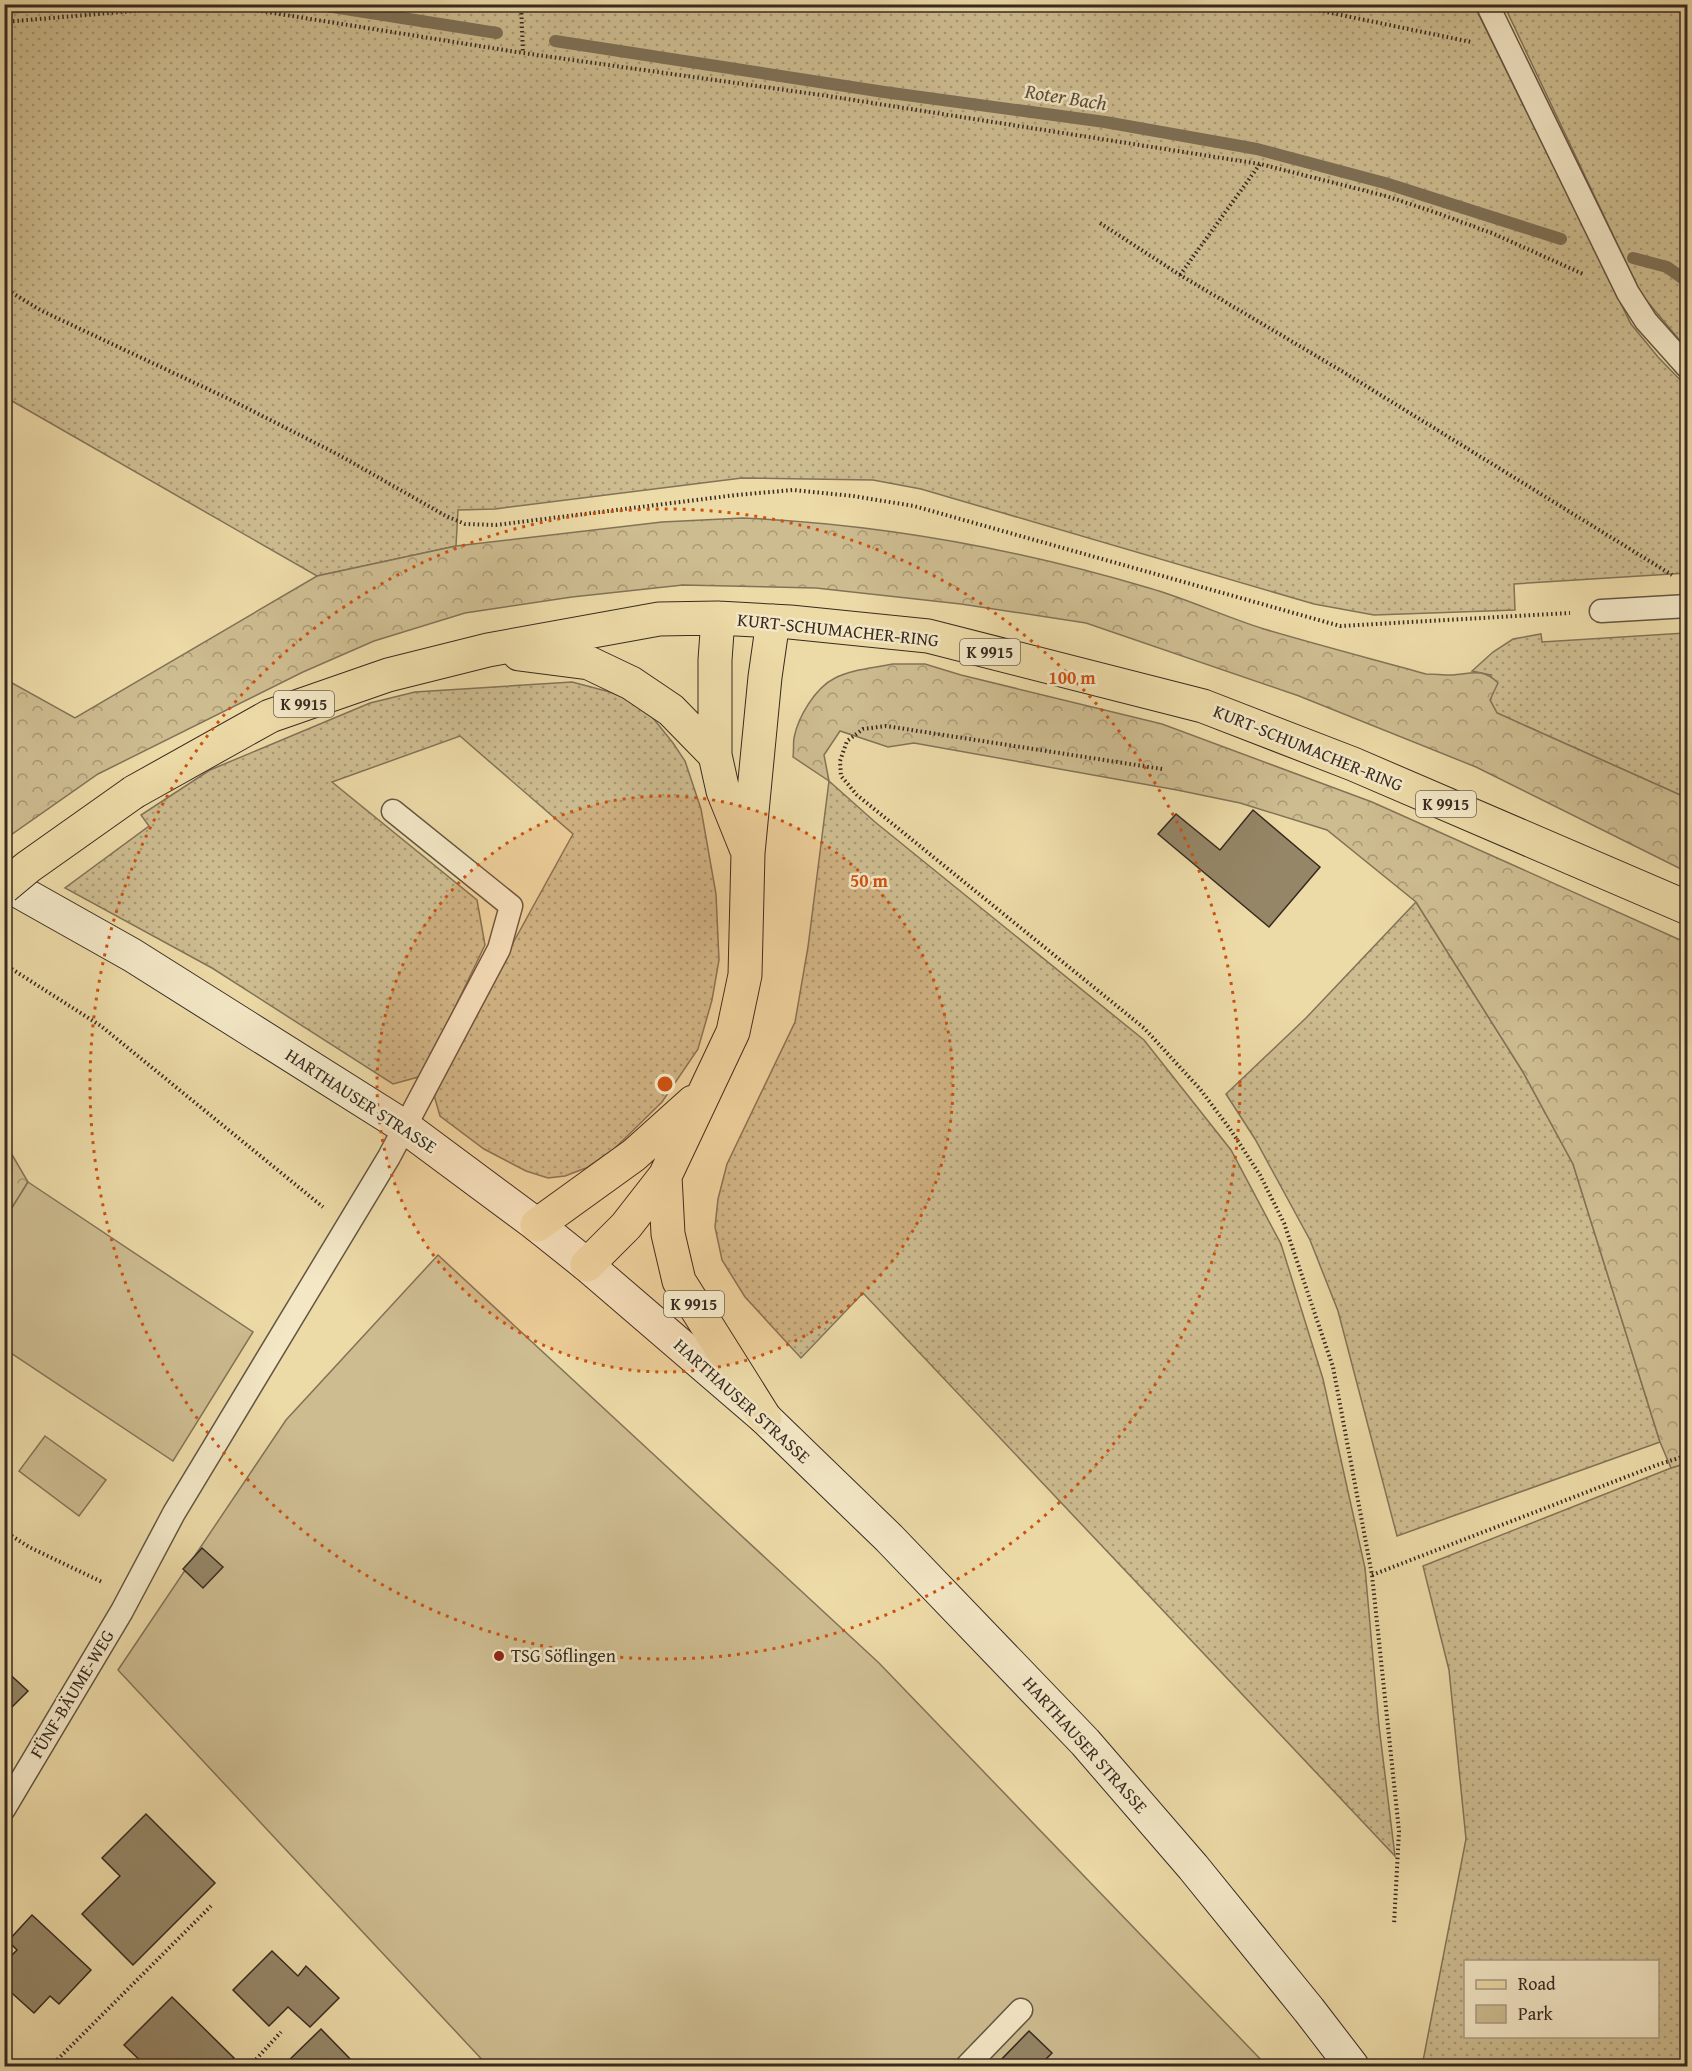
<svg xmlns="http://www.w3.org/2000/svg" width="1692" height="2071" font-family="'Gentium Book Plus',serif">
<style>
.grass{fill:url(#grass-dots);stroke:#827358;stroke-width:1.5;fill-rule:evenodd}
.forest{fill:url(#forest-crowns);stroke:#827358;stroke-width:1.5}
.park{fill:#cdbc90;stroke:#827358;stroke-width:1.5}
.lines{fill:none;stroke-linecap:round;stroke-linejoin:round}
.stream{stroke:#7e7056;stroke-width:12}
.building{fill:#958667;stroke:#372a21;stroke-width:1.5}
.lane-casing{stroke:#645642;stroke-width:25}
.secondary-casing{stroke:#372a21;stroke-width:35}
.primary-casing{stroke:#372a21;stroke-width:35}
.path{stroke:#372a21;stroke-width:4;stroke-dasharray:1.5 3;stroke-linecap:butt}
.lane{stroke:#f3e7c6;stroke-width:22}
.secondary{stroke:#f3e7c6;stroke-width:33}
.primary{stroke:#ecdaa7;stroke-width:33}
.primary-bridge-casing{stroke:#372a21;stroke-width:35;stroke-linecap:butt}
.primary-bridge{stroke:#ecdaa7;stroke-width:33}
.ring{fill:none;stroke:#cd520f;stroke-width:3;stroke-dasharray:3 6}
.poi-dot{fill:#8f2418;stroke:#f3e7c6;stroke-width:2}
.labels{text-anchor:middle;stroke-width:5;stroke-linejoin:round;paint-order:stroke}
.shield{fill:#f3e7c6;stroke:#6f6352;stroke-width:1.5}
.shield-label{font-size:16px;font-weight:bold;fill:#372a21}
.street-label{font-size:18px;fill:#372a21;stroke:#f3e7c6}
.poi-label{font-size:18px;fill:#372a21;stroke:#f3e7c6;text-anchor:start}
.water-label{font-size:20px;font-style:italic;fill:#5b4d3b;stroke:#f3e7c6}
.centre{fill:#cd520f;stroke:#f3e7c6;stroke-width:3}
.ring-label{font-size:18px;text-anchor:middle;font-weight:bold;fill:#cd520f;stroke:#f3e7c6;stroke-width:5;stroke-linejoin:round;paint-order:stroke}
</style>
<defs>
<pattern id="grass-dots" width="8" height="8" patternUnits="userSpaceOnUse" patternTransform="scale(1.5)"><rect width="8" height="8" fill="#cdbc90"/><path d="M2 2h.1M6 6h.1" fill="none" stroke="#a79975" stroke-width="1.8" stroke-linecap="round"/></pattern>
<pattern id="forest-crowns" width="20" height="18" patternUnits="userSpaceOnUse" patternTransform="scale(1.5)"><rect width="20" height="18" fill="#cdbc90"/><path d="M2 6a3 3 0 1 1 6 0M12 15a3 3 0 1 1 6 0" fill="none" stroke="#a79975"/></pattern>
</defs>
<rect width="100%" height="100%" fill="#ecdaa7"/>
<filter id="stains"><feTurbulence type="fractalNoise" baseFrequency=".00333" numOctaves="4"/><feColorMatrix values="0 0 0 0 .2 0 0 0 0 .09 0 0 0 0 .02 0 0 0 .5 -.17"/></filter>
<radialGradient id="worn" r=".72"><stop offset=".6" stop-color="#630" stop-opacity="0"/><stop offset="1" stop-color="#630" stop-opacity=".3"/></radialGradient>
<!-- grass -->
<path class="grass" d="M5 5H1474L1631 324 1658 357 1687 387V573L1514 584 1515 610 1374 615 1314 604 921 489 873 480 742 478 495 509 458 510 456 546 317 576 5 397Z
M1504 5H1687V349L1641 294Z
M1685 633 1688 678 1687 798 1497 713 1490 700 1491 675 1472 671 1493 652 1513 639 1541 634 1542 642Z
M572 682 610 692 632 701 653 718 673 743 685 761 701 809 716 894 719 960 712 1000 698 1049 662 1102 614 1149 586 1168 565 1176 548 1178 526 1171 484 1149 440 1116 434 1095 470 1021 573 834 460 736 332 782 477 900 485 945 422 1076 393 1084 212 968 65 888 149 826 141 815 210 770 370 703 415 692Z
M829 781 875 822 1144 1040 1231 1150 1281 1244 1323 1379 1365 1568 1379 1726 1395 1856 863 1293 801 1358 745 1297 722 1260 715 1227 718 1199 727 1164 795 1022 808 947Z
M1416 902 1523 1072 1573 1164 1660 1442 1397 1536 1338 1311 1310 1240 1255 1139 1226 1094 1306 1018Z
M1687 1463V2066H1422L1466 1839 1449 1670 1423 1566 1671 1468ZM1466 1962H1658V2036H1466Z"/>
<!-- forest -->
<path class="forest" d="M743 518C881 524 1018 549 1149 588 1188 599 1225 617 1264 629 1318 645 1372 659 1426 674 1434 674 1443 675 1451 675 1471 674 1482 667 1498 683L1490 700 1497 713 1687 798V872L1476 767 1299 696 1086 623 961 604 816 588 683 585 572 597 465 613 374 641 303 672 98 774 5 839V679L75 718 317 576 456 546 662 522Z
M893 664H925L961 675 1162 724 1372 802 1687 943V1463L1671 1468 1660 1442 1573 1164 1523 1072 1416 902 1327 830 1240 803 1177 790 914 743 888 747 840 731 824 755 829 781 793 757C794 751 793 744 794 738 798 717 815 688 835 678 852 669 874 668 893 664Z
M4 1141 28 1182 5 1219H4Z"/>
<!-- park -->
<path class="park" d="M28 1182 253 1332 173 1461 5 1349V1219Z
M438 1255 879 1663 1267 2066H488L118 1670 286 1420Z
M45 1436 106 1480 79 1516 19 1471Z"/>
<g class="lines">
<!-- stream -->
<path class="stream" d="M314 4 497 33
M4 8 72 4
M555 41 884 92 1105 122 1257 149 1385 183 1561 239
M1633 258 1667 267 1688 282"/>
</g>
<!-- building -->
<path class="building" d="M1253 810 1320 867 1269 927 1158 834 1176 814 1220 850Z
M202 1548 223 1567 203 1588 183 1569Z
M4 1669 28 1691 4 1715Z
M146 1814 215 1883 133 1965 82 1914 120 1876 102 1858Z
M32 1915 91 1970 59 2004 50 1996 34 2013 4 1986V1963L17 1950 8 1941Z
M272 1951 298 1976 306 1966 339 1998 310 2027 288 2007 269 2026 233 1990Z
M172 1997 234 2058 226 2066H146L124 2045Z
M321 2029 357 2066H283Z
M1029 2031 1052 2053 1039 2066H1000L997 2064Z"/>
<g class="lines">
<defs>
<path id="lane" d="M1487 4 1628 293 1646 321 1688 368
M1601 611 1688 606
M4 1809 122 1611 174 1513 389 1157 499 949 511 906 393 811
M967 2066 1021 2010"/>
<path id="secondary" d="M4 883 132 955 405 1127 537 1225 587 1265 765 1418 889 1538 1085 1742 1193 1867 1309 2010 1352 2066"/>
<path id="primary" d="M718 618 715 660V755L723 791 746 848
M519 654 589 663 631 683 671 710 715 755
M134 792 270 716 388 675 488 650 659 619 718 618 790 622 928 636 1203 706 1353 764 1688 908
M665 1176 668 1234 679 1281 765 1418
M537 1225 634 1155 693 1102
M587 1265 626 1226 665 1176 733 1032 745 975 748 853 765 677 773 621"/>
</defs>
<!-- lane casing -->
<use href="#lane" class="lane-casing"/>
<!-- secondary casing -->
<use href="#secondary" class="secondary-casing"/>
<!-- primary casing -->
<use href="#primary" class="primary-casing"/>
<!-- path -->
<path class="path" d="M217 4 523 53 828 96 1260 164 1386 196 1440 214 1494 234 1583 274
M521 4 523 53
M1288 4 1471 42
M4 22 216 4
M1100 223 1180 275 1345 373 1672 575
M1180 275 1260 164
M4 288 42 311 231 400 339 455 446 516 465 524 496 525 736 495 793 490 853 496 914 506 1340 626 1570 613
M1162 769 886 726 863 729 847 741 840 761 841 776 857 795 1144 1028 1200 1089 1230 1129 1260 1175 1284 1223 1333 1367 1372 1575 1399 1831 1394 1925
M4 964 101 1026 323 1207
M4 1531 29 1547 102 1582
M1372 1575 1657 1465 1688 1455
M51 2066 211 1906
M250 2066 281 2032"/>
<!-- lane -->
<use href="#lane" class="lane"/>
<!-- secondary -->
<use href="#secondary" class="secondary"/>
<!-- primary -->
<use href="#primary" class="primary"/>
<defs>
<path id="primary-bridge" d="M4 887 28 867 134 792"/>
</defs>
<!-- primary-bridge casing -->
<use href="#primary-bridge" class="primary-bridge-casing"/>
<!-- primary-bridge -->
<use href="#primary-bridge" class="primary-bridge"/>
</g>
<!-- distance rings -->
<circle cx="665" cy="1084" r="288" fill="#cd520f" fill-opacity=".12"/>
<g class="ring">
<circle cx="665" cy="1084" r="288"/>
<circle cx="665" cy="1084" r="575"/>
</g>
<!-- markers -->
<circle class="poi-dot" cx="499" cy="1656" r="6"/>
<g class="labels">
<!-- shield labels -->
<g class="shield">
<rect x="960" y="639" width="60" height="26" rx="4.5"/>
<rect x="274" y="691" width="60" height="26" rx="4.5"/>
<rect x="1416" y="791" width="60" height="26" rx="4.5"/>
<rect x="664" y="1291" width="60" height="26" rx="4.5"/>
</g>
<g class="shield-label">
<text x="990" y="658">K 9915</text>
<text x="304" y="710">K 9915</text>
<text x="1446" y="810">K 9915</text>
<text x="694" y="1310">K 9915</text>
</g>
<!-- street labels -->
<g class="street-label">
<text transform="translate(838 630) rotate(6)" y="6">KURT-SCHUMACHER-RING</text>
<text transform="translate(1308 748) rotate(22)" y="6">KURT-SCHUMACHER-RING</text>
<text transform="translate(361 1101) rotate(33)" y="6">HARTHAUSER STRASSE</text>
<text transform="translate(742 1401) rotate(42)" y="6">HARTHAUSER STRASSE</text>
<text transform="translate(72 1694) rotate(-59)" y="6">FÜNF-BÄUME-WEG</text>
<text transform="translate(1085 1745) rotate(48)" y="6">HARTHAUSER STRASSE</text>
</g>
<!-- poi labels -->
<g class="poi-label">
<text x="511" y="1662">TSG Söflingen</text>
</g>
<!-- water labels -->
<g class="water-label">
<text transform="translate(1066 97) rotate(9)" y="7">Roter Bach</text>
</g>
</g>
<circle cx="665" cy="1084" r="9" class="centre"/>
<g class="ring-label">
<text x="1072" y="684">100 m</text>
<text x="869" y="887">50 m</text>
</g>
<!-- margin -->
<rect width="1692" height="2071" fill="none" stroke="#ecdaa7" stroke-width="24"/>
<rect x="6" y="6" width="1680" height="2059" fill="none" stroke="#372a21" stroke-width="3"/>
<rect x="12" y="12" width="1668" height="2047" fill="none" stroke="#372a21" stroke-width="1.5"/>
<!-- legend -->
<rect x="1464" y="1960" width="195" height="78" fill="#f3e7c6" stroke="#a89b84" stroke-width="1.5"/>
<rect x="1476" y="1980" width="30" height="9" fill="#ecdaa7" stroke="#a89b84" stroke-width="1.5"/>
<text x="1518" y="1990" font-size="18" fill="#372a21">Road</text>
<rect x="1476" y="2005" width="30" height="18" fill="#cdbc90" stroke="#a89b84" stroke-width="1.5"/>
<text x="1518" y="2020" font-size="18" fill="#372a21">Park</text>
<rect width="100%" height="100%" filter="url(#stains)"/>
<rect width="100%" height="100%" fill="url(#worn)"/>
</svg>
